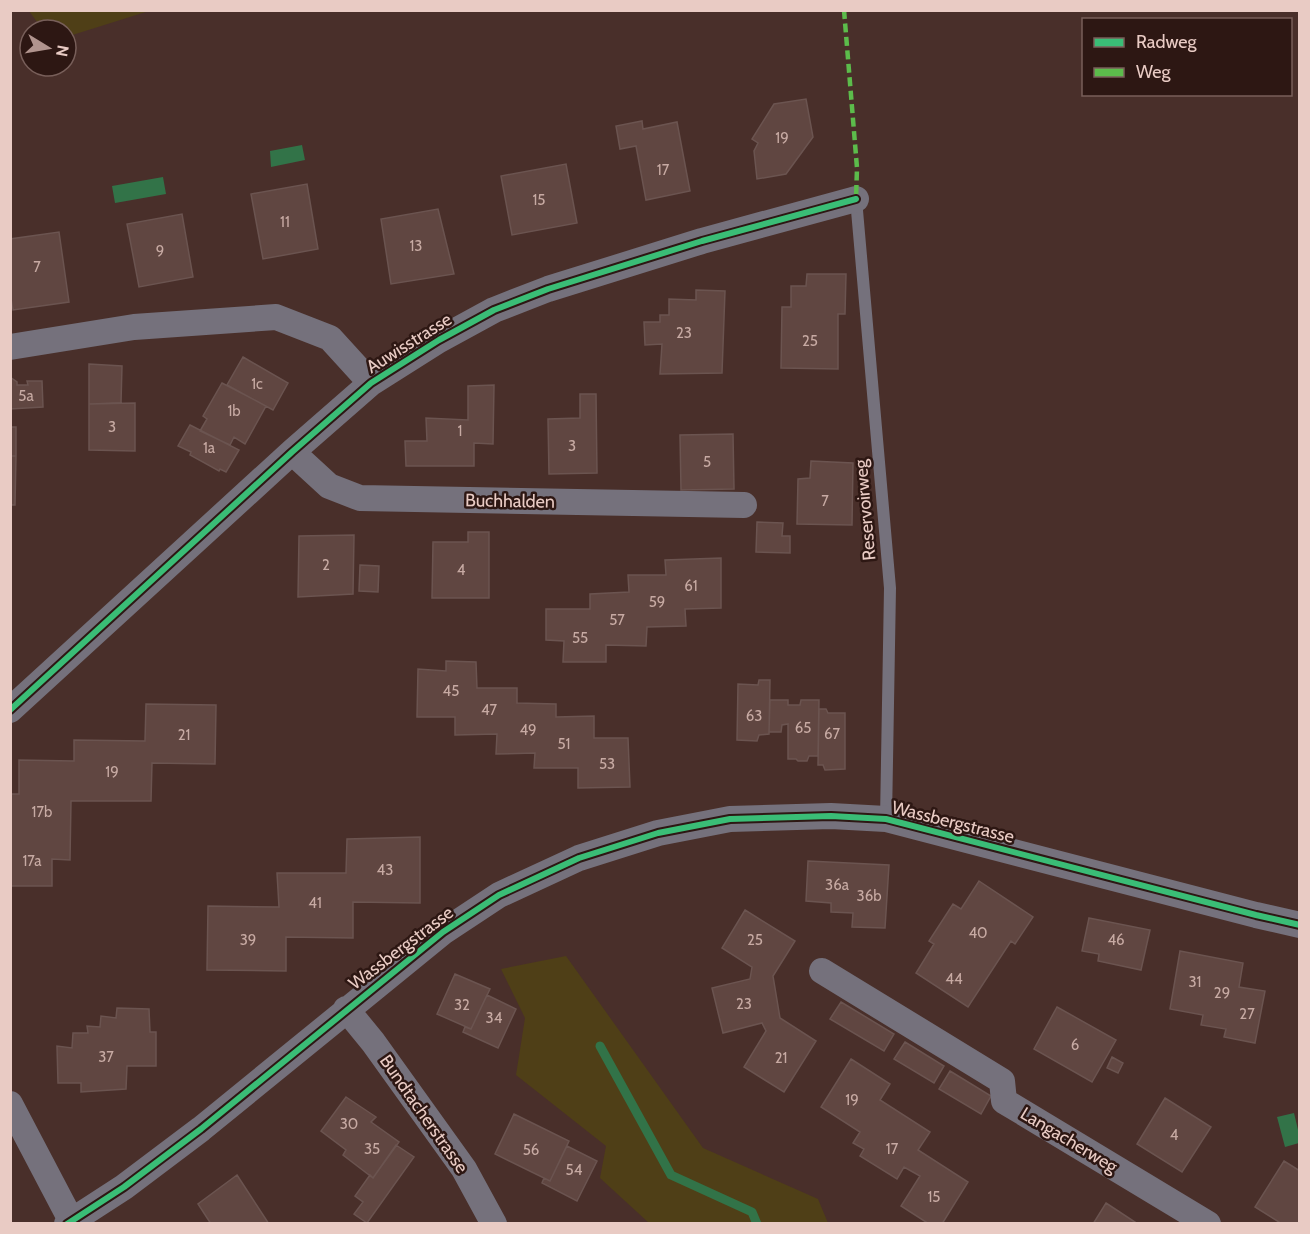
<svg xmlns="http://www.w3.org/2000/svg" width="1310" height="1234" font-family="Cabin,sans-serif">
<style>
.green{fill:#4f3f17}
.water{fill:#327348}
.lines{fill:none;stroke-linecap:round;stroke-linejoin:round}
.stream{stroke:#327348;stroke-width:9}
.building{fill:#604641;stroke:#6b5450;stroke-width:1.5}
.lane{stroke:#75717c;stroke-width:12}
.street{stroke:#75717c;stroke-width:26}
.quiet{stroke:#5cbc4b;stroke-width:4.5;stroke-dasharray:9 4.5;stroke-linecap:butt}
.cycleway-casing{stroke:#2d1713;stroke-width:10}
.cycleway{stroke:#3abd76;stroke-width:6}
.labels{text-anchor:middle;stroke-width:5;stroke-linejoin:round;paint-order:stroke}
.number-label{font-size:15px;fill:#c7aaa3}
.street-label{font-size:18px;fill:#e9cbc4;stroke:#2d1713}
</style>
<rect width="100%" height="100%" fill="#492f2a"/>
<!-- green -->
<path class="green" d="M29 11H149L66 37V30H43Z
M566 956 703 1148 818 1199 828 1223H649L600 1178 606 1146 516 1075 525 1018 501 969Z"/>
<!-- water -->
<path class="water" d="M302 145 305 160 271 167 270 151Z
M163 177 166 194 115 203 112 186Z
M1294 1113 1299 1134V1143L1285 1147 1277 1117Z"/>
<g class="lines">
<!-- stream -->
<path class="stream" d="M600 1046 671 1175 752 1212 757 1224"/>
</g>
<!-- building -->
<path class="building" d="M806 99 813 137 786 174 757 179 754 151 758 143 752 139 774 104Z
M642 121 643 129 677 122 690 191 646 200 636 146 620 149 616 126Z
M566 164 577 223 512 235 501 176Z
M307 184 318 249 263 259 251 194Z
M438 209 454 274 391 284 381 219Z
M182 214 193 277 139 287 127 224Z
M59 232 69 302 13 310 10 294V239Z
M807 274H846L845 314H838V369L781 368 782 307H791V286H806Z
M696 290 725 291 722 373 660 374 662 344 645 345 644 322H660V315H669V299L696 300Z
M243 357 288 383 273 410 227 385Z
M89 364 122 366 121 403 89 404Z
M10 377 17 382V385H28L27 381H42L43 407 10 409Z
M222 383 266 406 245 444 234 437 230 445 200 431 207 419 203 416Z
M494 385 493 444 474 443V466H406L405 441H427L426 418 468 420V386Z
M580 394H596L597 473 549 474 548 419 580 418Z
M135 403V451L89 450V404Z
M190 425 239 450 226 472 220 469 219 471 190 455 191 452 178 446Z
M10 427H16V456H10Z
M733 434 734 489 681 490 680 435Z
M10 456H16L15 505H10Z
M811 461 853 463 852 525 797 524 798 479 810 478Z
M757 522 783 523 782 536H790V553L756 552Z
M468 532H489V598H432L433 542H468Z
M354 535 353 594 298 597 299 536Z
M721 558V608L685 609 686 626 647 627 646 646 606 645V662H563L564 641 546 640V609H590V594L629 592 628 575H666L665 560Z
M360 565 379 566 378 592 359 591Z
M446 661 476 662 477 688H517V703L556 704V717L594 716V738H628L630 787 578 788V768H534L535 753 496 754 497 734 455 735V717H417L418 669 446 671Z
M759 680H770L769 734 759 735 757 741 737 740 738 684 758 685Z
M770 700H788V705H800L801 700H819L818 756H809L807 761H798L796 759H788V724L782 725 781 732H769Z
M146 704 216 705 215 764 152 763 151 801H71L70 860 52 859V886H10V794H19V760L74 761V740L145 741Z
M819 709H826L828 713H845V769L825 770 823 765H818Z
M420 837V903L353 902V938L286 937V971L207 970 208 906 279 907 277 873H346L347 839Z
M808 861 889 865 885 928 852 927 853 913 831 912V903L806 901Z
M979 881 1033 917 1015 944 1011 941 968 1007 916 973 934 944 929 941 953 904 961 909Z
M745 910 795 941 773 976 780 1018 816 1041 784 1092 744 1067 766 1031 762 1023 723 1033 712 988 750 979 752 967 722 948Z
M1089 918 1150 930 1141 970 1098 961 1099 954 1082 951Z
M1180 951 1243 963 1239 987 1265 991 1255 1043 1224 1037 1226 1029 1201 1025 1203 1015 1170 1009Z
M455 974 490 989 471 1029 437 1014Z
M487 995 516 1009 498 1048 463 1032 465 1027 471 1029Z
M841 1002 894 1034 884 1051 830 1019Z
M1057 1007 1116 1040 1092 1082 1034 1049Z
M117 1008 149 1009 150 1032H156V1066H127L126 1089 81 1092V1083H58L57 1046 72 1048 73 1033H88L87 1026 100 1027 101 1016 116 1018Z
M905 1042 944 1066 934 1083 894 1059Z
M1112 1057 1123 1063 1118 1073 1107 1068Z
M851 1059 890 1084 880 1100 930 1132 918 1150 968 1182 942 1224H929L901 1206 920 1176 904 1167 897 1179 860 1156 864 1149 853 1143 860 1132 821 1107Z
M950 1071 991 1096 981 1114 939 1089Z
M346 1097 376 1117 371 1122 399 1142 373 1178 343 1155 346 1150 321 1131Z
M1165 1098 1211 1127 1182 1172 1137 1144Z
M514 1114 569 1141 550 1181 495 1154Z
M396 1145 414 1157 367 1223 354 1214 363 1202 355 1196 370 1175 373 1178Z
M567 1146 597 1161 577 1201 542 1183 544 1178 550 1181Z
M1284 1161 1300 1171V1224H1282L1255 1207Z
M237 1175 269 1224H211L198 1204Z
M1106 1203 1138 1224H1093Z"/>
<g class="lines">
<!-- lane -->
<path class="lane" d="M856 199 890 588 886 819"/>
<!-- street -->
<path class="street" d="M10 347 134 327 276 317 330 338 371 383
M292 452 329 486 360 498 744 505
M10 710 292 452 371 383 439 340 494 310 548 289 702 241 856 199
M822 971 1002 1081 1004 1101 1208 1224
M346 1009 373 1042 464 1169 494 1224
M10 1104 73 1224
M67 1224 124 1187 201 1129 443 932 499 895 579 858 658 833 730 819 831 816 886 819 1256 915 1300 925"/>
<!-- quiet -->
<path class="quiet" d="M844 10 857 168 856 199"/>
<defs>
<path id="cycleway" d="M10 710 292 452 371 383 439 340 494 310 548 289 702 241 856 199
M67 1224 124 1187 201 1129 443 932 499 895 579 858 658 833 730 819 831 816 886 819 1256 915 1300 925"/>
</defs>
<!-- cycleway casing -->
<use href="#cycleway" class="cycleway-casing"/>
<!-- cycleway -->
<use href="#cycleway" class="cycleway"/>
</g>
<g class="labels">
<!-- number labels -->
<g class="number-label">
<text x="782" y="143">19</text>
<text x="663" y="175">17</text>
<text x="539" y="205">15</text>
<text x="285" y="227">11</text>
<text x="416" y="251">13</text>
<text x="160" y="256">9</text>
<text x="37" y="272">7</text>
<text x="684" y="338">23</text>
<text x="810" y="346">25</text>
<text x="257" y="389">1c</text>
<text x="26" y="401">5a</text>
<text x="234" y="416">1b</text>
<text x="112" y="432">3</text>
<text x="460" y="436">1</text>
<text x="572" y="451">3</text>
<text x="209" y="453">1a</text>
<text x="707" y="467">5</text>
<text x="825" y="506">7</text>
<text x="326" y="570">2</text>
<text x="461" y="575">4</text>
<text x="691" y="591">61</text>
<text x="657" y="607">59</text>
<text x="617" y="625">57</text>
<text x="580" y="643">55</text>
<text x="451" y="696">45</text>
<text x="489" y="715">47</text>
<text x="754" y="721">63</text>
<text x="803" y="733">65</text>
<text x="528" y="735">49</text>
<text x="832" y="739">67</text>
<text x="184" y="740">21</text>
<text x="564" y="749">51</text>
<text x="607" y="769">53</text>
<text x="112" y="777">19</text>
<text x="42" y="817">17b</text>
<text x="32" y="866">17a</text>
<text x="385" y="875">43</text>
<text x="837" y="890">36a</text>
<text x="869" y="901">36b</text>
<text x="315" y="908">41</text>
<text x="978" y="938">40</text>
<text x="248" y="945">39</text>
<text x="755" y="945">25</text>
<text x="1116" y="945">46</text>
<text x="954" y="984">44</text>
<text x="1195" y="987">31</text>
<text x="1222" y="998">29</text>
<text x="744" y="1009">23</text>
<text x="462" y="1010">32</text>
<text x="1247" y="1019">27</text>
<text x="494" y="1023">34</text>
<text x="1075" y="1050">6</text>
<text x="106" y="1062">37</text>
<text x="781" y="1063">21</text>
<text x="852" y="1105">19</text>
<text x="349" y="1129">30</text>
<text x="1174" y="1140">4</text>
<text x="372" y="1154">35</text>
<text x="892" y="1154">17</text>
<text x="531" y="1155">56</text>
<text x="574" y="1175">54</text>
<text x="934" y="1202">15</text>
</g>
<!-- street labels -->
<g class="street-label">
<text transform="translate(409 343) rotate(-32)" y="6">Auwisstrasse</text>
<text transform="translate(510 501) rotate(1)" y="6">Buchhalden</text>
<text transform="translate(865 510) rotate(-95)" y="6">Reservoirweg</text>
<text transform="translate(953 822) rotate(14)" y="6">Wassbergstrasse</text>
<text transform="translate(401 948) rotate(-37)" y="6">Wassbergstrasse</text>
<text transform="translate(424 1114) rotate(55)" y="6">Bundtacherstrasse</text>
<text transform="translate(1069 1140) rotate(31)" y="6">Langacherweg</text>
</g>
</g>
<!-- border -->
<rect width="1310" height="1234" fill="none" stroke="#e9cbc4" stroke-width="24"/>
<!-- legend -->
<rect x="1082" y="18" width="210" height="78" fill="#2d1713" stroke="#785f5a" stroke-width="1.5"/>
<rect x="1094" y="38" width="30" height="9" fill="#3abd76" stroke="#785f5a" stroke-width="1.5"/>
<text x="1136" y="48" font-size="18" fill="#e9cbc4">Radweg</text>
<rect x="1094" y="68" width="30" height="9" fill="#5cbc4b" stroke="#785f5a" stroke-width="1.5"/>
<text x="1136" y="78" font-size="18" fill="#e9cbc4">Weg</text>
<!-- north arrow -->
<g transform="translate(48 48) rotate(101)"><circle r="28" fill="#2d1713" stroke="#785f5a" stroke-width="1.5"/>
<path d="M0-4.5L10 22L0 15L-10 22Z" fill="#b1948e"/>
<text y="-9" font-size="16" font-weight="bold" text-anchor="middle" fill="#e9cbc4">N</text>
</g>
</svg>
